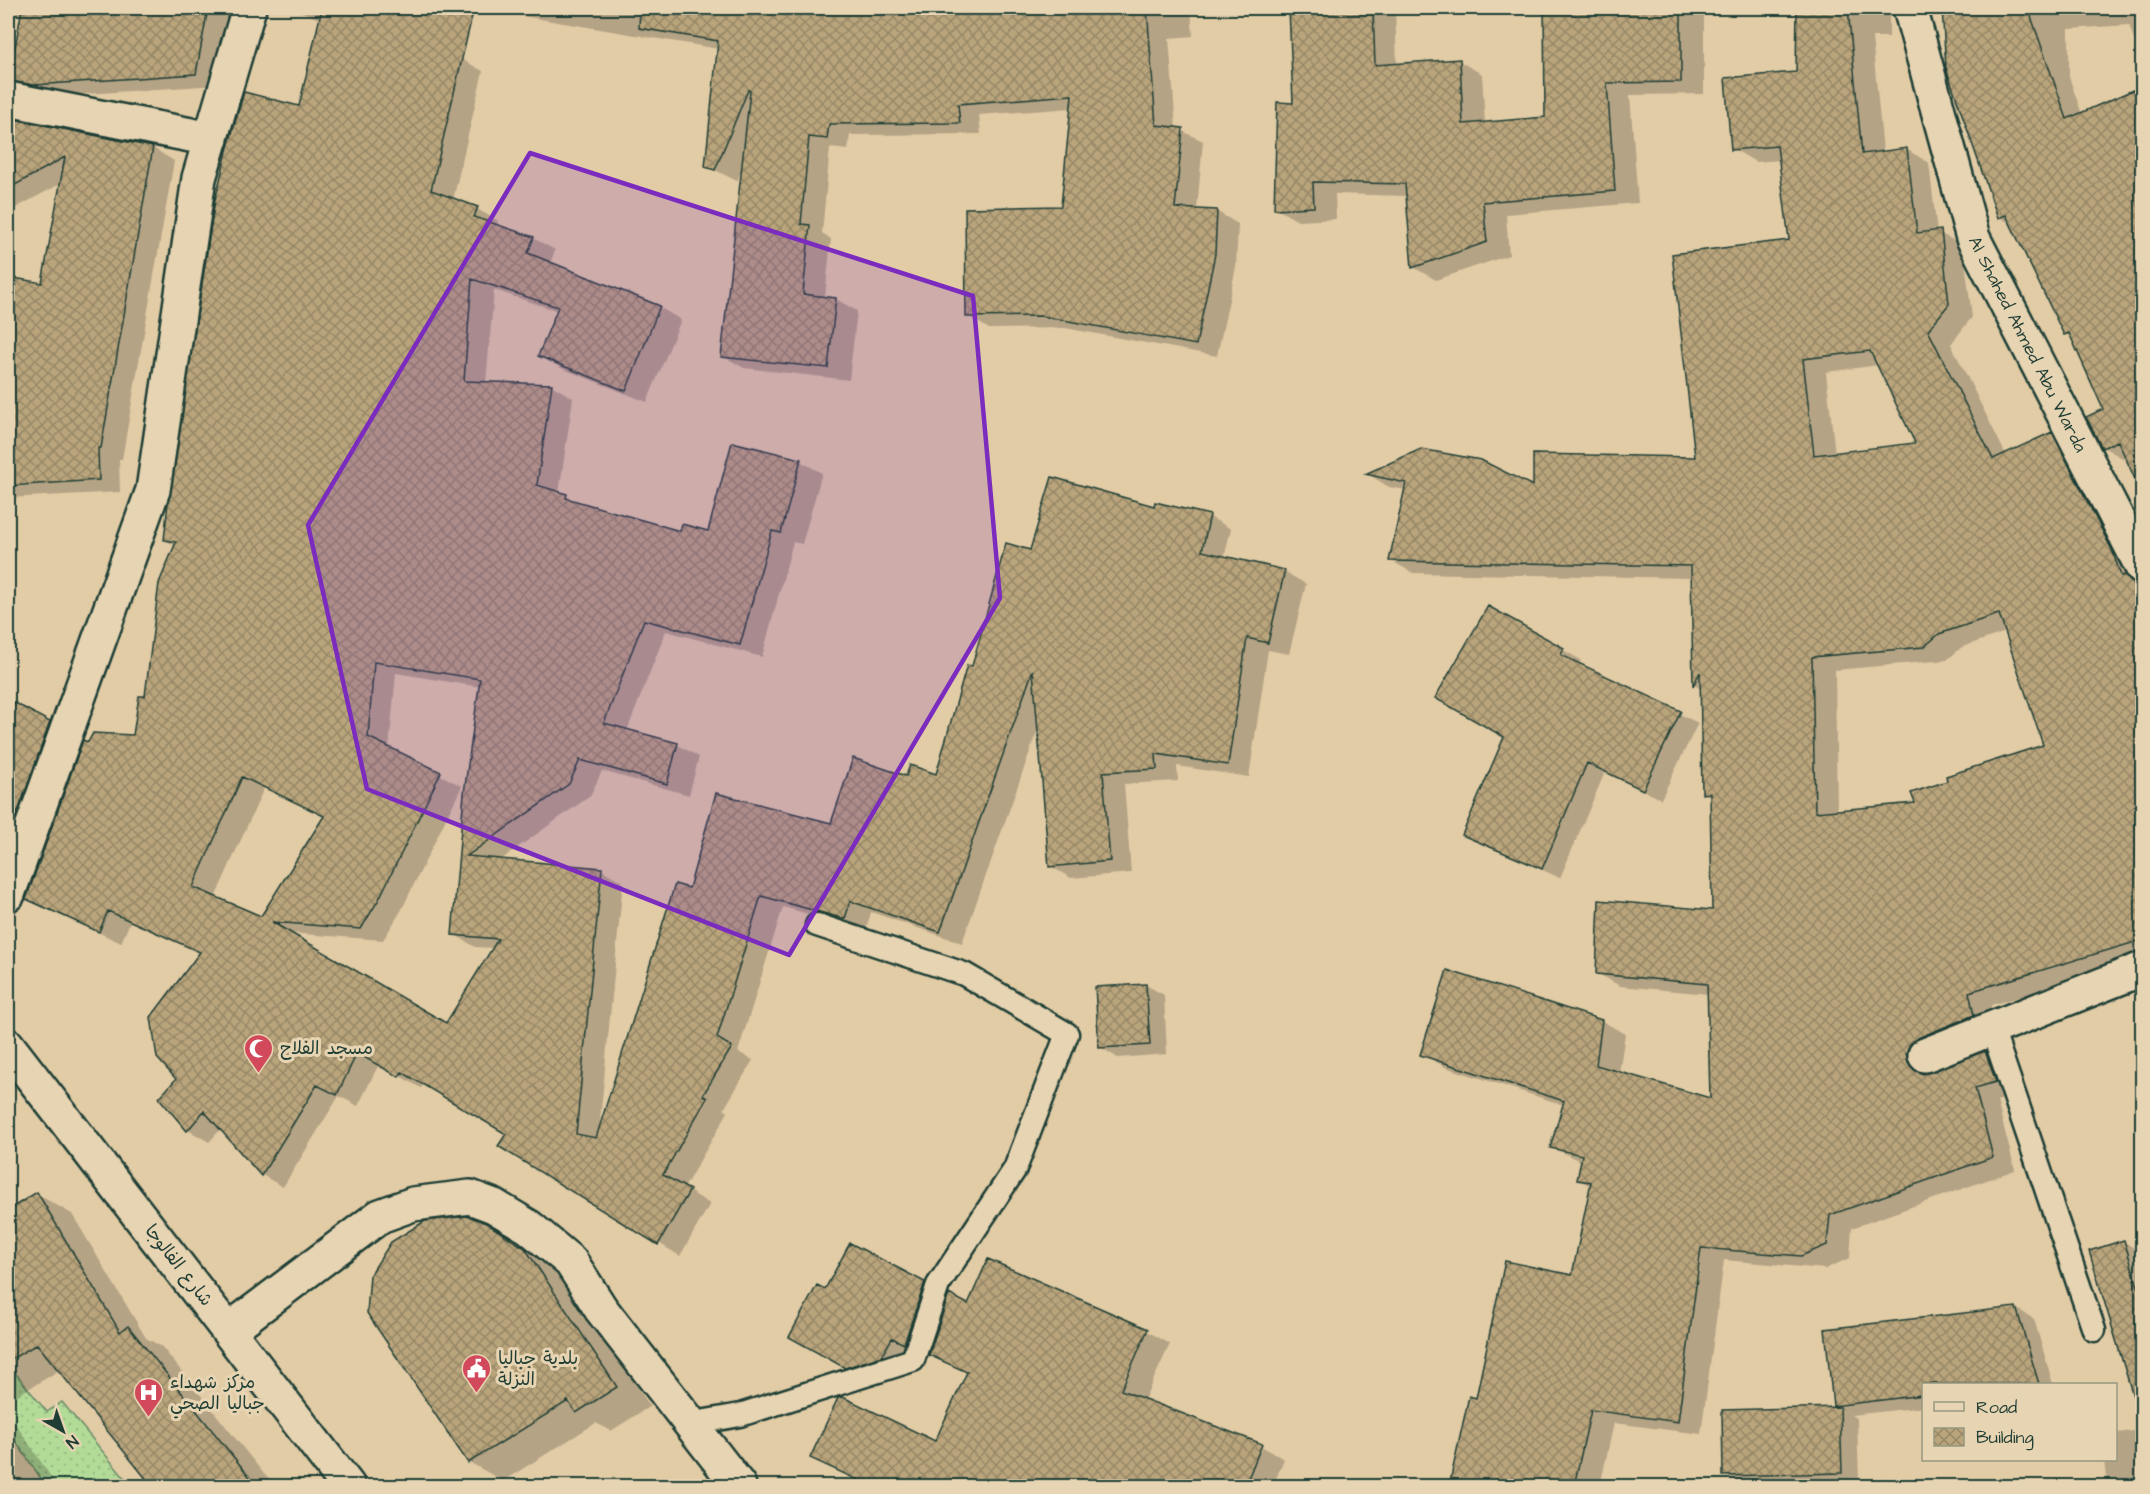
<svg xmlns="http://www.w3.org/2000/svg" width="2150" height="1494" font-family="'Architects Daughter','Playpen Sans Arabic',sans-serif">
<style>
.grass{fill:url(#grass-dots);stroke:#698c66;stroke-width:1.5}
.shadow{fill:#0003;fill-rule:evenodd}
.building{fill:url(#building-cross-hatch);stroke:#1f3d34;stroke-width:1.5;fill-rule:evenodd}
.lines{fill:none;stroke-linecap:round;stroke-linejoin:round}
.lane-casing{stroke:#1f3d34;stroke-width:27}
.street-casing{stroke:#1f3d34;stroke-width:38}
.secondary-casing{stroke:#1f3d34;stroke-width:38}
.lane{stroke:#e7d4b2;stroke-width:22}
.street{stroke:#e7d4b2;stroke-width:33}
.secondary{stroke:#e7d4b2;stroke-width:33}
.marked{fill:#7b2cbf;fill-opacity:0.2;stroke:#7b2cbf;stroke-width:4.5;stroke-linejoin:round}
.labels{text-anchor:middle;stroke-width:6;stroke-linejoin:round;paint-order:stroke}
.street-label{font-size:18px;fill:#1f3d34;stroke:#e7d4b2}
.poi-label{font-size:18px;fill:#1f3d34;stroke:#e7d4b2;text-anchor:start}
</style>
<defs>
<pattern id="grass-dots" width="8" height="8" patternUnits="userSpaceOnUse" patternTransform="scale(1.5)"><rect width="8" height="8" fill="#b3db98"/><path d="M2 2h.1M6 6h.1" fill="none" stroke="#9abd84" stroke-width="1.8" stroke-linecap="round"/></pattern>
<pattern id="building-cross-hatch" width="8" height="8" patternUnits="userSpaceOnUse" patternTransform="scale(1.5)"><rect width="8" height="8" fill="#b9a47c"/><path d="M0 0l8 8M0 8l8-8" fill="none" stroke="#968766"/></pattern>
</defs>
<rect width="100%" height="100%" fill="#e2cca6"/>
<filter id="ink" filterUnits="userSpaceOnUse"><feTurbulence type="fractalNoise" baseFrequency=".0167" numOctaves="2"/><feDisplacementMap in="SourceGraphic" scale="12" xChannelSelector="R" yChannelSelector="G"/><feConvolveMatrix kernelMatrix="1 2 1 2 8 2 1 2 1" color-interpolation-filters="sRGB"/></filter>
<g filter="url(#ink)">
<!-- grass -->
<path class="grass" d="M8 1364 47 1412 62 1402 131 1486H46L8 1430Z"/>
<!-- shadow -->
<path class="shadow" d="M8 8H231L217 85 56 96 32 92 11 80 22 15 8 13Z
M293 8H397L388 43 461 59 483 71 453 200 477 209 498 221 497 226 533 238 555 250 550 264 659 307 681 320 647 402 561 368 540 356 558 311 494 290 486 383 551 385 573 398 559 493 581 504 681 533H709L800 461 822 473 802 544 793 542 762 657 666 631 627 731 678 745 699 757 689 795 602 771 590 796 499 861 602 870 623 882 599 1131 690 890 832 825 907 778 938 776 973 668 1031 552 1155 508 1210 517 1231 529 1224 558 1285 572 1306 584 1289 654 1268 650 1249 777 1177 766 1178 781 1124 784 1131 873 1071 878 1050 866 1039 726 962 943 871 912 866 930 783 907 738 1052 753 1060 724 1109 728 1112 684 1188 710 1204 680 1256 500 1146 508 1134 424 1083 421 1088 379 1064 358 1106 339 1096 283 1187 262 1175 221 1129 209 1142 188 1130 161 1098 178 1079 201 954 130 922 121 943 28 899 89 744 135 737 146 698 176 546 165 540 300 108 321 20ZM396 673 480 687 454 934 475 947 494 948 447 1025 288 933 383 940 401 911 462 786 389 749ZM264 788 326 817 262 918 215 898Z
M508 8H1191L1193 36 1169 38 1176 128 1203 141 1197 210 1216 211 1238 224 1236 267 1217 356 1065 328 989 329 968 316 1063 207 1072 108 979 115 981 134 850 135 848 150 830 148 822 233 831 239 825 298 836 299 857 311 849 380 744 368 723 356 743 167 737 181 707 166 719 49 522 16Z
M1291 8H1395L1397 65 1459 61 1482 74 1485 124 1546 119V8H1704V94L1630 95 1638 203 1506 214 1509 255 1436 280 1413 267 1407 196 1335 194 1336 219 1298 221 1275 208 1294 104Z
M1797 8H1889V37H1872L1883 152 1906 149 1929 163 1937 232 1963 245 1972 317 1951 344 2006 455 2052 434 2075 447 2135 564 2142 586V961L1991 1005 1996 1028 1929 1065 1930 1074 1985 1053 2008 1066 2018 1095 1997 1101 2015 1170 1852 1228 1850 1258 1825 1269 1724 1260 1701 1434 1614 1423 1600 1486H1451L1470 1398 1477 1399 1573 1277 1592 1187 1578 1179 1582 1162 1551 1147 1564 1105 1445 1067 1422 1054 1602 1021 1625 1034 1619 1073 1712 1100 1709 994 1620 986 1597 973 1713 911 1711 797 1704 793 1702 690 1695 685 1693 578 1413 573 1390 560 1406 490 1389 487 1368 474 1534 489 1696 459 1791 241 1780 160 1756 162 1733 149 1797 73ZM1879 365 1917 444 1835 454 1826 372ZM2006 632 2045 746 1917 805 1837 812 1835 670 1947 660 1962 647Z
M1943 8H2142V63L2129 25 2069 29V77L2082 114 2110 124 2142 193V451L2124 459 2103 447 2105 409 2073 339 2065 334 2013 225 1999 217 1947 67Z
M8 118 153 148 174 161 122 459H119L120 492 8 498V279L43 285 62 183 8 212Z
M8 600 11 612 8 613Z
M1488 608 1581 660 1578 665 1698 723 1661 799 1605 772 1560 878 1464 834 1506 736Z
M22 708 58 728 20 833 8 835V729Z
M1146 985 1164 995 1167 1054 1118 1058 1100 1047 1097 988Z
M8 1132 16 1141 8 1150Z
M37 1194 72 1214 146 1338 162 1347 264 1474 279 1486H154L60 1370 8 1401V1212Z
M485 1224 558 1269 650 1406 611 1431 596 1423 503 1481 469 1462Z
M2124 1242 2141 1252 2142 1255V1336L2132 1340Z
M924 1283 942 1293 900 1365 863 1377 809 1347Z
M969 1306 1147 1331 1170 1344 1144 1400 1261 1446 1284 1459 1273 1486H869L812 1457 935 1443 968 1374 931 1354Z
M2016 1308 2034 1319 2053 1384H1924V1407L1851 1415 1857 1419 1859 1482 1742 1486 1725 1475 1723 1412 1840 1408 1834 1405Z
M8 1412 57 1486H8Z
M2142 1430V1486H2107L2104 1460H2116V1433Z"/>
<!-- building -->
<path class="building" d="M22 8H208L196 74 34 85 9 81Z
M322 8H474L431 190 478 207 474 217 534 237 528 253 660 306 626 391 538 356 558 307 472 279 464 381 552 384 537 485 567 494 566 498 680 531 682 524 708 531 732 442 801 459 781 533 772 531 740 645 644 620 604 723 678 743 667 784 580 760 569 784 467 856 602 868 576 1134 596 1138 675 884 689 888 716 793 831 823 853 758 906 776 910 765 936 774 967 665 972 666 1006 543 1030 550 1052 477 1154 506 1155 502 1210 515 1202 551 1285 570 1268 643 1247 638 1228 765 1156 754 1157 769 1103 772 1110 861 1049 867 1033 670 940 932 850 901 845 919 761 896 717 1038 732 1047 703 1095 707 1098 663 1175 690 1190 658 1245 498 1146 506 1134 402 1072 399 1077 357 1053 337 1095 317 1085 261 1176 204 1111 187 1131 159 1098 176 1079 157 1058 151 1017 200 952 108 911 99 932 26 899 83 740 88 742 93 733 133 735 139 696H145L159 583 176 542 164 540 168 503 215 200 228 147 244 92 299 106ZM374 662 480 679 464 793 452 935 498 939 446 1023 272 922 361 929 379 899 441 772 368 737ZM242 777 324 816 261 916 193 887Z
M640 8H1147L1156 125 1183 128 1175 208 1217 210 1215 254 1196 345 1042 316 966 317 965 208 1061 206 1072 95 958 104 960 123 829 124 827 139 809 137 801 224 810 225 803 294 836 298 828 368 721 357 750 91 748 90 715 170 705 167 718 41 639 28Z
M1289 8H1373L1375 65 1460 59 1463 124 1545 117 1544 8H1681V82L1607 83 1615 191 1483 202 1487 242 1412 268 1405 184 1313 182 1314 207 1274 209 1277 102 1293 103Z
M1797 8H1848L1862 154 1907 148 1917 233 1941 230 1949 304 1928 330 1993 459 2052 432 2112 550 2121 576 2125 575 2132 583 2142 615V940L1969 992 1974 1015 1918 1038 1910 1044 1906 1053 1908 1062 1914 1070 1923 1074 1985 1051 1996 1082 1975 1088 1993 1157 1830 1215 1827 1245 1801 1256 1701 1248 1678 1422 1591 1410 1574 1486H1449L1469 1396 1476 1398 1505 1261 1572 1275 1591 1182 1577 1180 1582 1155 1550 1148 1564 1101 1420 1055 1447 970 1602 1020 1596 1065 1710 1098 1707 984 1596 974 1599 900 1712 910 1710 793 1702 794 1700 672 1693 686 1691 566 1389 561 1406 483 1365 474 1421 449 1481 460 1533 486V454L1695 457 1672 254 1789 240 1777 146 1731 150 1725 78 1796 72ZM1870 351 1915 443 1814 455 1803 359ZM1999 614 2043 745 1946 776 1947 781 1911 793 1915 803 1815 812 1812 657 1924 647 1939 634Z
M1942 8H2028L2067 119 2142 86V495L2118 441 2102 448 2086 417 2103 409 2069 333 2064 335 2006 215 1998 218 1946 68Z
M8 118 153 147 101 448H98L99 480 8 486V277L42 283 65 157 8 189Z
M1488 606 1564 648 1561 655 1681 711 1643 790 1587 763 1542 869 1462 835 1504 737 1435 698Z
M8 699 50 722 8 840Z
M1146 984 1150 1045 1099 1048 1095 987Z
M37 1192 120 1332 128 1326 257 1486H152L37 1344 8 1361V1210Z
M468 1216 486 1223 525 1248 617 1387 576 1413 568 1401 468 1463 367 1313 370 1275 391 1242 425 1221Z
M2124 1240 2142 1300V1394L2133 1396 2089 1251Z
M850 1243 925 1282 904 1344 892 1338 882 1356 845 1368 789 1337 817 1285 825 1289Z
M988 1259 1148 1329 1121 1390 1262 1444 1245 1486H871L810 1458 838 1398 843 1397 935 1441 967 1372 929 1355 949 1294 968 1304Z
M2016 1307 2039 1384H1923V1395L1833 1406 1825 1329Z
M1840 1407 1842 1473 1723 1476 1722 1410Z"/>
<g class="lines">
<defs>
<path id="lane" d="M1992 1029 2094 1330
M689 1424 740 1415 913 1360 938 1285 1015 1169 1067 1034 964 974 817 925"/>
<path id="street" d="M1910 8 1973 238 2142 567
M8 99 211 139
M8 894 153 490 199 178 249 8
M1925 1055 2142 969
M229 1330 380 1216 413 1204 470 1197 494 1206 529 1227 571 1262 601 1309 739 1486"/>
<path id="secondary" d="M8 1046 348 1486"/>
</defs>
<!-- lane casing -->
<use href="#lane" class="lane-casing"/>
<!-- street casing -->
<use href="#street" class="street-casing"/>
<!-- secondary casing -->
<use href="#secondary" class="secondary-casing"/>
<!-- lane -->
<use href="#lane" class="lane"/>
<!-- street -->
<use href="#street" class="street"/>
<!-- secondary -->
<use href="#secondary" class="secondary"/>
</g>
</g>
<!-- marked area -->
<path class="marked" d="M530 153 973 296 1000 598 789 955 367 789 308 525Z"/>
<!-- icons -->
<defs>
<symbol id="mosque-pin" viewBox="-11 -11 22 30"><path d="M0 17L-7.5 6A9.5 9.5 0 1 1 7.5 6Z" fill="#d1495b" stroke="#e7d4b2"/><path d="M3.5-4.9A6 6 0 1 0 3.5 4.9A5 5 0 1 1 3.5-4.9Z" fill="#fff"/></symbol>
<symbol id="civic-pin" viewBox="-11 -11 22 30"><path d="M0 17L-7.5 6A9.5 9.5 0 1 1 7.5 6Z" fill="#d1495b" stroke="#e7d4b2"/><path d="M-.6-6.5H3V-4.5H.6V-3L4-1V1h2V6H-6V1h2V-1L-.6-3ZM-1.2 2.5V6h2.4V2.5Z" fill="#fff"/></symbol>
<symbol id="hospital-pin" viewBox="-11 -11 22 30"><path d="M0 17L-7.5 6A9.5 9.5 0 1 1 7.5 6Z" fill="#d1495b" stroke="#e7d4b2"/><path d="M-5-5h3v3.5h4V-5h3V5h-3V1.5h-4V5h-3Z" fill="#fff"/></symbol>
</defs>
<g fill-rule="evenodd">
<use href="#mosque-pin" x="242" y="1032" width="33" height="45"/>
<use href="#civic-pin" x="460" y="1352" width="33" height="45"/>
<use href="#hospital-pin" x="132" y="1376" width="33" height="45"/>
</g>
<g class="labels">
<!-- street labels -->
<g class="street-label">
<text transform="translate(2028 344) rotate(63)" y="6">Al Shahed Ahmed Abu Warda</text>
<text transform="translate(179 1265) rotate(52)" y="6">شارع الفالوجا</text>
</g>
<!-- poi labels -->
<g class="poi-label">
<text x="280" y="1054">مسجد الفلاح</text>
<text x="498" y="1364">بلدية جباليا<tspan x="498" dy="21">النزلة</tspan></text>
<text x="170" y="1388">مركز شهداء<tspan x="170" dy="21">جباليا الصحي</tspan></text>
</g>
</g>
<!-- margin -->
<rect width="2150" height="1494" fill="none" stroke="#e7d4b2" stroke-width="30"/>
<rect x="15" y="15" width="2120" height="1464" fill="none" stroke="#1f3d34" stroke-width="2" filter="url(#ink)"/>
<!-- legend -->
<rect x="1922" y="1383" width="195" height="78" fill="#e7d4b2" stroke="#979880" stroke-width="1.5"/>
<rect x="1934" y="1402" width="30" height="9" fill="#e7d4b2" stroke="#979880" stroke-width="1.5"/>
<text x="1976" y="1413" font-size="18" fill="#1f3d34">Road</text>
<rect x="1934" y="1428" width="30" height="18" fill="url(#building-cross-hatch)" stroke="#979880" stroke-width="1.5"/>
<text x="1976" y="1443" font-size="18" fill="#1f3d34">Building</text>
<!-- north arrow -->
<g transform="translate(63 1431) rotate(140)" stroke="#e7d4b2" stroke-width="4.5" paint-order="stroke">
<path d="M0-4.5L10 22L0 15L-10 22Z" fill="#1f3d34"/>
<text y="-9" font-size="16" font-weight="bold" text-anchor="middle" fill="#1f3d34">N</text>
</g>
</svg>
